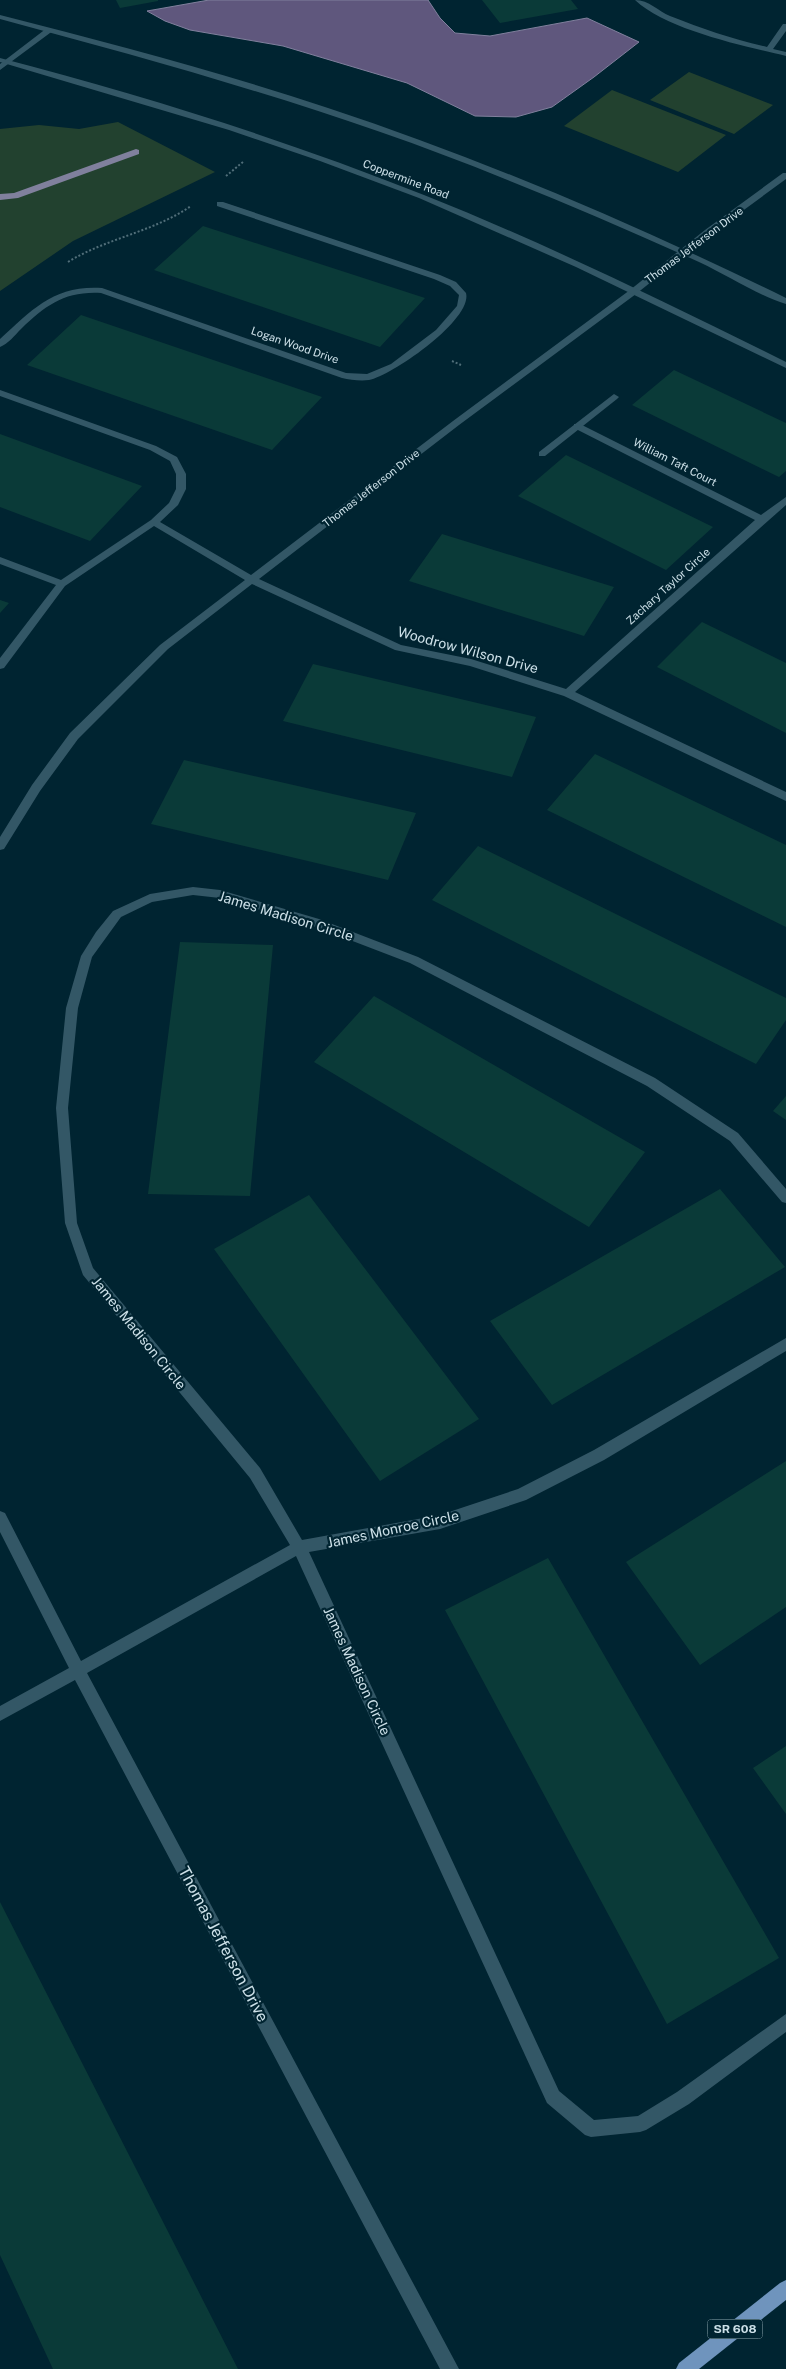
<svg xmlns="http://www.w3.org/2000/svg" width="786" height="2369" font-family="'Public Sans',sans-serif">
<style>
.green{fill:#22412f}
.water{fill:#5f577d;stroke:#80809d}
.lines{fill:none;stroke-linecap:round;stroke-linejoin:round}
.stream{fill:#80809d;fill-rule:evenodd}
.building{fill:#0a3a38}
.path{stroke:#506e79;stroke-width:2;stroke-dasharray:2 2;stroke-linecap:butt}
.service{fill:#335766;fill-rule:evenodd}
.minor{fill:#335766;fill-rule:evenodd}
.tertiary{fill:#335766;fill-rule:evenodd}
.primary{fill:#6f94bd;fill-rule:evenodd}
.labels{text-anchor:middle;stroke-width:4.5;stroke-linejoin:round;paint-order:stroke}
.far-street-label{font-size:11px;fill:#cce0e8;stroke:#002431}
.shield{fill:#002431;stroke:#8fa8b1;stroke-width:1}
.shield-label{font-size:12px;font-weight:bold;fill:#cce0e8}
.street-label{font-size:14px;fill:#cce0e8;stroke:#002431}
.near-street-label{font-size:16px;fill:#cce0e8;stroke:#002431}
</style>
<rect width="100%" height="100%" fill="#002431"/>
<!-- green -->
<path class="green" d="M689 72 773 105 734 134 650 100Z
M612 90 726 135 678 172 564 126Z
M118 122 215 172 73 241 0 291V129L39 125 79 129Z"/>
<!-- water -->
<path class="water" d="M209 0H428L440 18 455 33 490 36 587 18 639 42 594 77 552 107 516 117 475 116 407 83 283 46 190 30 165 21 147 11Z"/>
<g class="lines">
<!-- stream -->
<path class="stream" d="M136 149 139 150V154L18 198 0 200V194L14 193Z"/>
</g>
<!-- building -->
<path class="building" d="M116 0H158V1L120 8Z
M482 0H571L578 9 500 23Z
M203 226 425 298 380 347 154 270Z
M81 315 322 397 272 450 27 365Z
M674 370 786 423V471L779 477 632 405Z
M0 434 142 486 90 541 0 507Z
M566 455 713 527 666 570 518 496Z
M442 534 614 587 584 636 409 581Z
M0 600 9 603 0 613Z
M702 622 786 663V733L657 667Z
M313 664 536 717 512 777 283 721Z
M595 754 786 845V927L547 810Z
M184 760 416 813 388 880 151 824Z
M478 846 786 998V1020L756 1064 432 900Z
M180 942 273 945 250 1196 148 1194Z
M374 996 645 1152 589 1227 314 1062Z
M786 1096V1120L773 1111Z
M720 1189 785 1267 552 1405 490 1321Z
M309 1195 479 1419 380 1481 214 1249Z
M786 1461V1607L700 1665 626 1562Z
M548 1558 779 1958 667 2024 445 1610Z
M786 1746V1814L753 1768Z
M0 1902 238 2369H53L0 2255Z"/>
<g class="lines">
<!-- path -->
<path class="path" d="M226 176 243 162
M68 262C107 238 153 232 191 206
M452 361 461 365"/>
<!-- service -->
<path class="service" d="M47 28 54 30 0 70V64Z
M614 394 619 397 617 399 545 456H539V452Z"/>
<!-- minor -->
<path class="minor" d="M635 0C649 0 658 11 670 16 703 29 732 39 767 47L783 24H786V31L773 49 786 52V56C744 46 667 30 635 0Z
M783 173H786V179L711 234 636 294 459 425 259 579 401 645 471 659 566 689 755 520 574 428V424H580L761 515 786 497V505L575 692 786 792V801L564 696 470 666 395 650 252 584 168 649 78 739 40 791 4 849 0 850V837L32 785 70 733 160 645 245 580 154 526 65 586 4 668 0 669V658L56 585 0 564V557L61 580 151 520 169 503 176 489V474L170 461 150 450 0 396V390L156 446 177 457 186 474V489L178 505 160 522 251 575 453 421 630 290 705 230Z
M217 202H223L440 275 456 282 466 293C473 319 393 375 369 380 361 381 350 380 342 378L101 293C65 291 46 305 21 329 15 335 8 344 0 347V339C33 309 54 285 102 288L346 373 367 374 391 364 436 330 457 306 459 295 450 286 434 279 217 206Z
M193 887 220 890 319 919 418 957 655 1078 738 1133 786 1189V1203L782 1202 730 1141 647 1086 410 963 316 927 220 898 193 895 152 902 121 917 92 957 78 1008 68 1108 77 1223 93 1268 260 1468 302 1540 440 1515 518 1489 594 1450 786 1338V1351L604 1460 526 1500 440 1529 309 1552 559 2091 594 2120 638 2116 677 2092 786 2014V2032L689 2104 646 2130 640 2132 591 2137 585 2135 547 2103 296 1556 87 1673 459 2369H440L75 1680 0 1721V1706L69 1668 0 1532V1511L5 1513 81 1661 290 1545 250 1478 83 1275 65 1223 56 1108 66 1008 81 956 96 932 113 911 150 894Z"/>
<!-- tertiary -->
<path class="tertiary" d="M0 15C110 43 220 72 328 108 485 160 637 225 786 298V304C757 295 727 275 699 262 635 233 571 205 505 179 341 112 171 65 0 19Z
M0 58C143 95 286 140 424 195 547 244 667 303 786 362V368L576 267 419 198 320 161 229 130 0 62Z"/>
<!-- primary -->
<path class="primary" d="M786 2280V2300L699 2369H676L679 2363 780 2283Z"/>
</g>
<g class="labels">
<!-- far-street labels -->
<g class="far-street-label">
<text transform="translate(406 179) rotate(21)" y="4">Coppermine Road</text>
<text transform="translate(694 245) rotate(-37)" y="4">Thomas Jefferson Drive</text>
<text transform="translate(295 345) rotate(19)" y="4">Logan Wood Drive</text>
<text transform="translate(675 462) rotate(27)" y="4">William Taft Court</text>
<text transform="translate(371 488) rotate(-38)" y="4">Thomas Jefferson Drive</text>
<text transform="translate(668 586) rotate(-42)" y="4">Zachary Taylor Circle</text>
</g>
<!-- shield labels -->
<rect class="shield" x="707.5" y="2319.5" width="55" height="19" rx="4"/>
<g class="shield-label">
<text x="735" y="2333">SR 608</text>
</g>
<!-- street labels -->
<g class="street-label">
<text transform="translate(468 650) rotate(15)" y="5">Woodrow Wilson Drive</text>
<text transform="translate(286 916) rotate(17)" y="5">James Madison Circle</text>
<text transform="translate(139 1333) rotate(51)" y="5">James Madison Circle</text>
<text transform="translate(393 1529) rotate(-12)" y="5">James Monroe Circle</text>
<text transform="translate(357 1671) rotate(65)" y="5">James Madison Circle</text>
</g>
<!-- near-street labels -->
<g class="near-street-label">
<text transform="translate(224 1944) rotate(62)" y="6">Thomas Jefferson Drive</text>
</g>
</g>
</svg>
